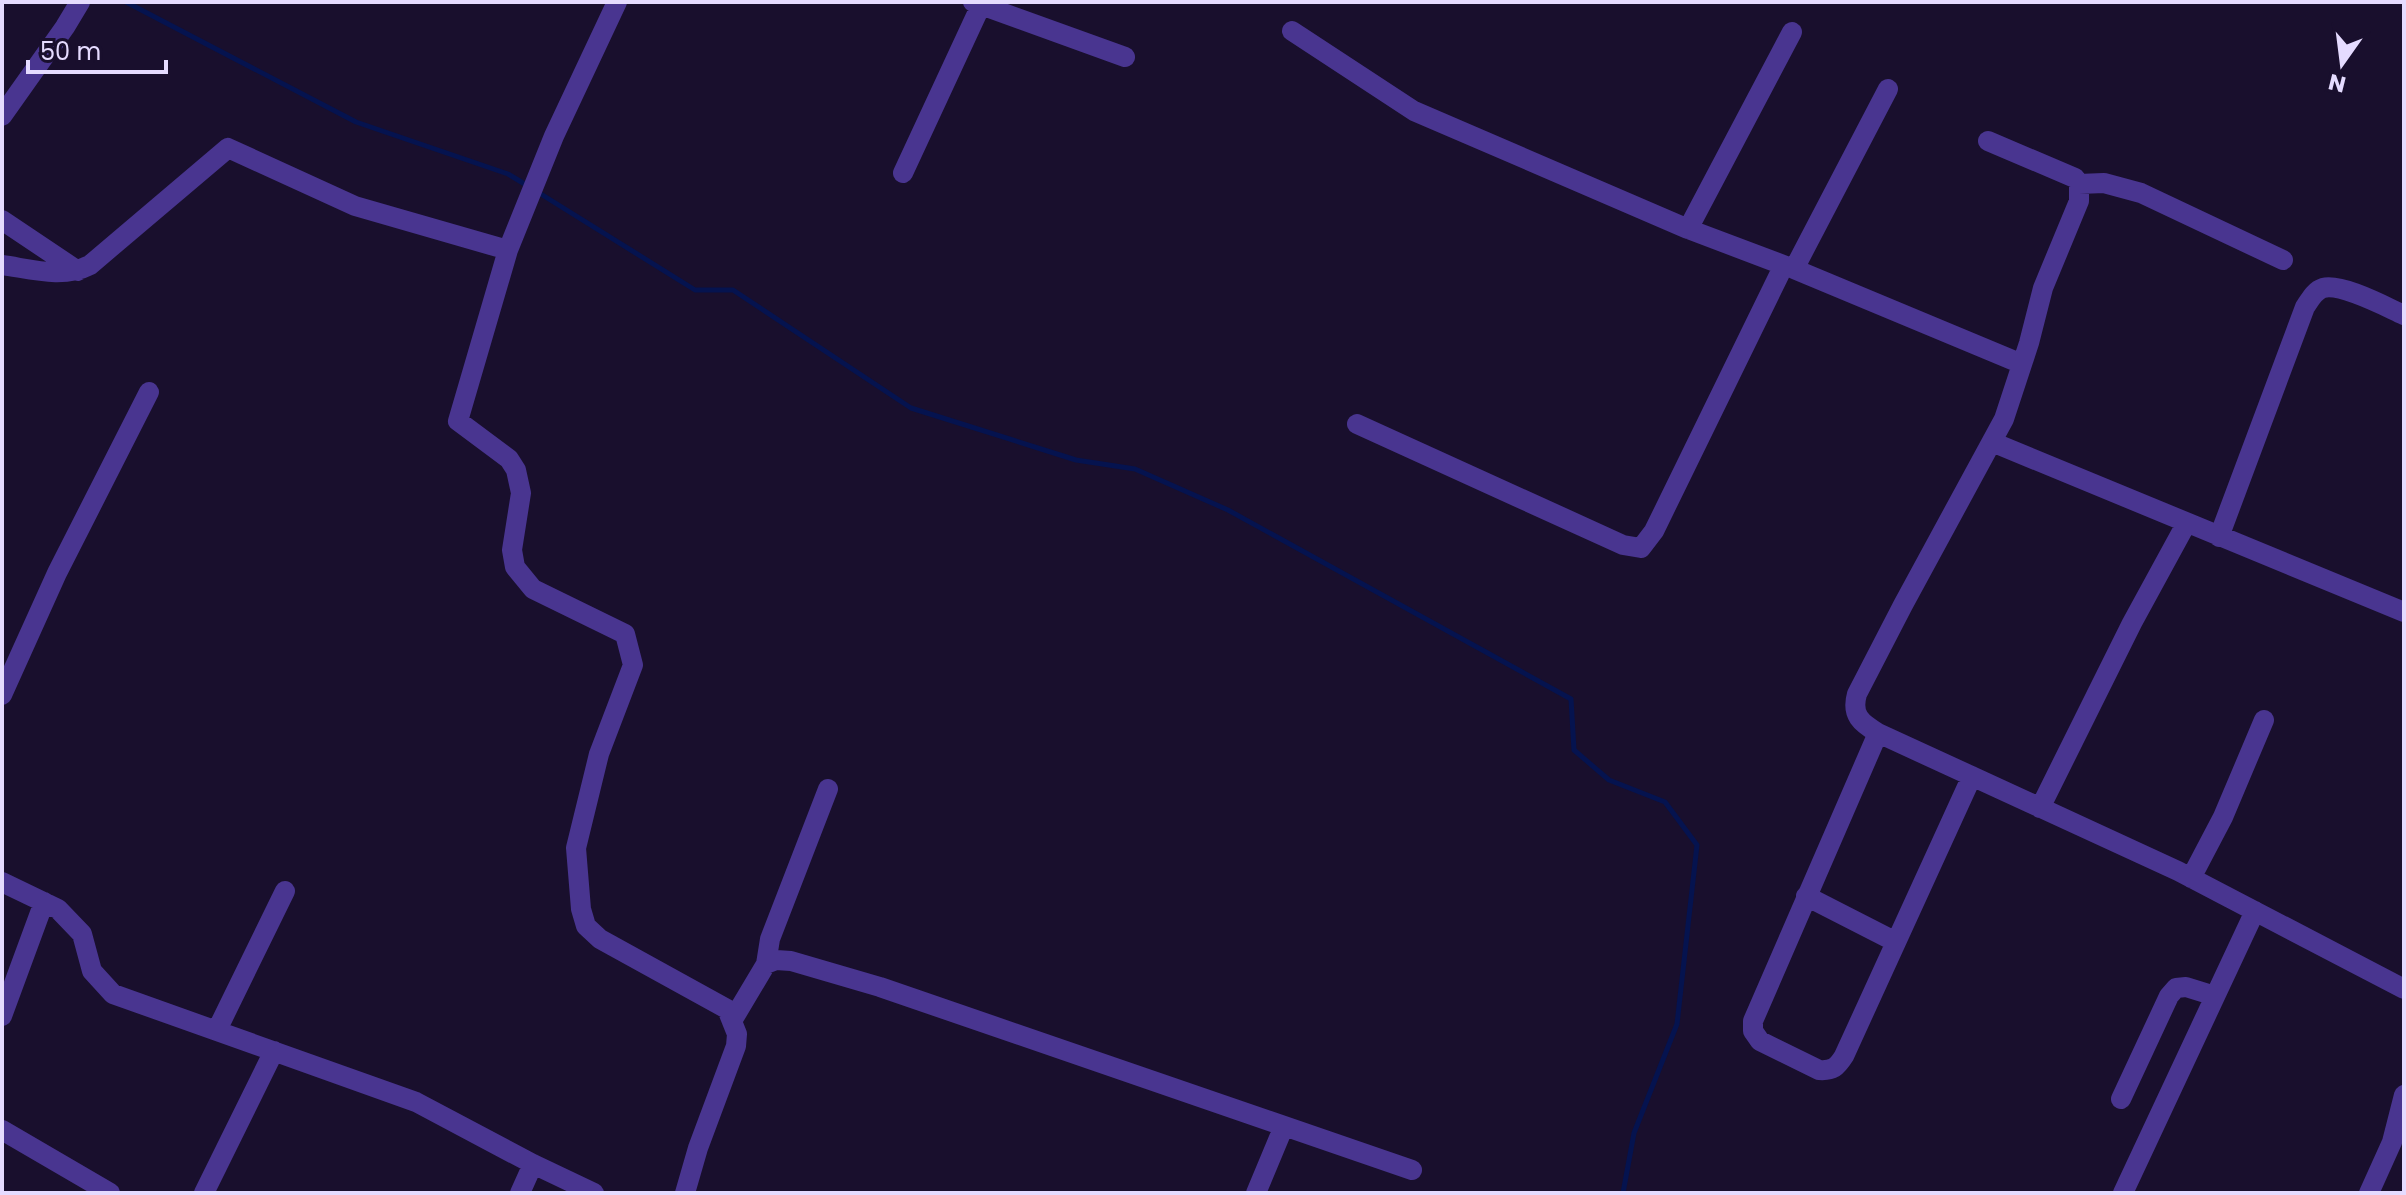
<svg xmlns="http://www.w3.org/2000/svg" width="2406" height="1195" font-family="Poppins,sans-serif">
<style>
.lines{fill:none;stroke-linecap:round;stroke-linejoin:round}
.stream{stroke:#05134f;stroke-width:5}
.minor{stroke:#493590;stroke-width:20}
</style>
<rect width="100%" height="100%" fill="#190f2d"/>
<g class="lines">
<!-- stream -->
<path class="stream" d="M126 2 356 122 508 174 528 186
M536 191 695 290H733L911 408 1076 460 1135 469 1228 510 1571 699 1574 750 1609 780 1665 802 1697 845 1677 1024 1634 1133 1623 1193"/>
<!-- minor -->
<path class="minor" d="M973 2 1125 57
M1292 31 1414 111 1688 229 1794 269 2022 364
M2 116 65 27 80 2
M1988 141 2075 178 2079 184V201L2043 288 2029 343 2004 419 1903 605 1857 694C1851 715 1861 723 1878 733L2178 871 2404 989
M903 173 981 5
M2079 184 2104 183 2141 193 2283 260
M2 220 78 271
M1688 229 1792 32
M508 250 554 136 617 2
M2 265C31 269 63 279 90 265L228 148 355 206 508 250 458 421 509 459 516 470 521 493 512 550 515 567 533 589 625 634 633 665 599 754 576 848 581 909 586 926 600 939 727 1009 737 1034 736 1046 698 1148 685 1193
M1794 269 1888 89
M1357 424 1623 545 1641 548 1654 531 1783 267
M1992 442 2404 612
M2219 537 2305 307C2310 300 2314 291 2323 288 2342 283 2386 307 2404 315
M2 695 57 573 149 392
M1878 733 1753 1021V1031L1760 1041 1819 1070C1833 1071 1837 1067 1844 1056L1972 776
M2040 808 2132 623 2186 524
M2191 878 2223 817 2264 720
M2 882 58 909 82 934 92 971 113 994 416 1102 533 1164 594 1193
M1806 896 1896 942
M766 964 770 939 828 789
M2 1016 44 902
M732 1021 766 964 776 960 791 961 880 987 1412 1170
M217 1030 285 891
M2121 1099 2169 996 2176 988 2186 987 2215 996
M2 1130 110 1193
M204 1193 274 1051
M520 1193 533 1164
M1256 1193 1284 1126
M2123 1193 2255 911
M2369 1193 2392 1142 2404 1095"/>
</g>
<!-- border -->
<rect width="2406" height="1195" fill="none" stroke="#e5dbff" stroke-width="8"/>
<!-- north arrow -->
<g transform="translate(2342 64) rotate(194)" stroke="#190f2d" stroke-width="6" paint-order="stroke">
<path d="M0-6L14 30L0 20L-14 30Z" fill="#e5dbff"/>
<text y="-12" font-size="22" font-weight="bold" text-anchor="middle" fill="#e5dbff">N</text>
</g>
<!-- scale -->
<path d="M28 60v12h138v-12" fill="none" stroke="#e5dbff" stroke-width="4"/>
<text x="40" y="60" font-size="24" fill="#e5dbff" stroke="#190f2d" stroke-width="6" paint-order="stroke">50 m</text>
</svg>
